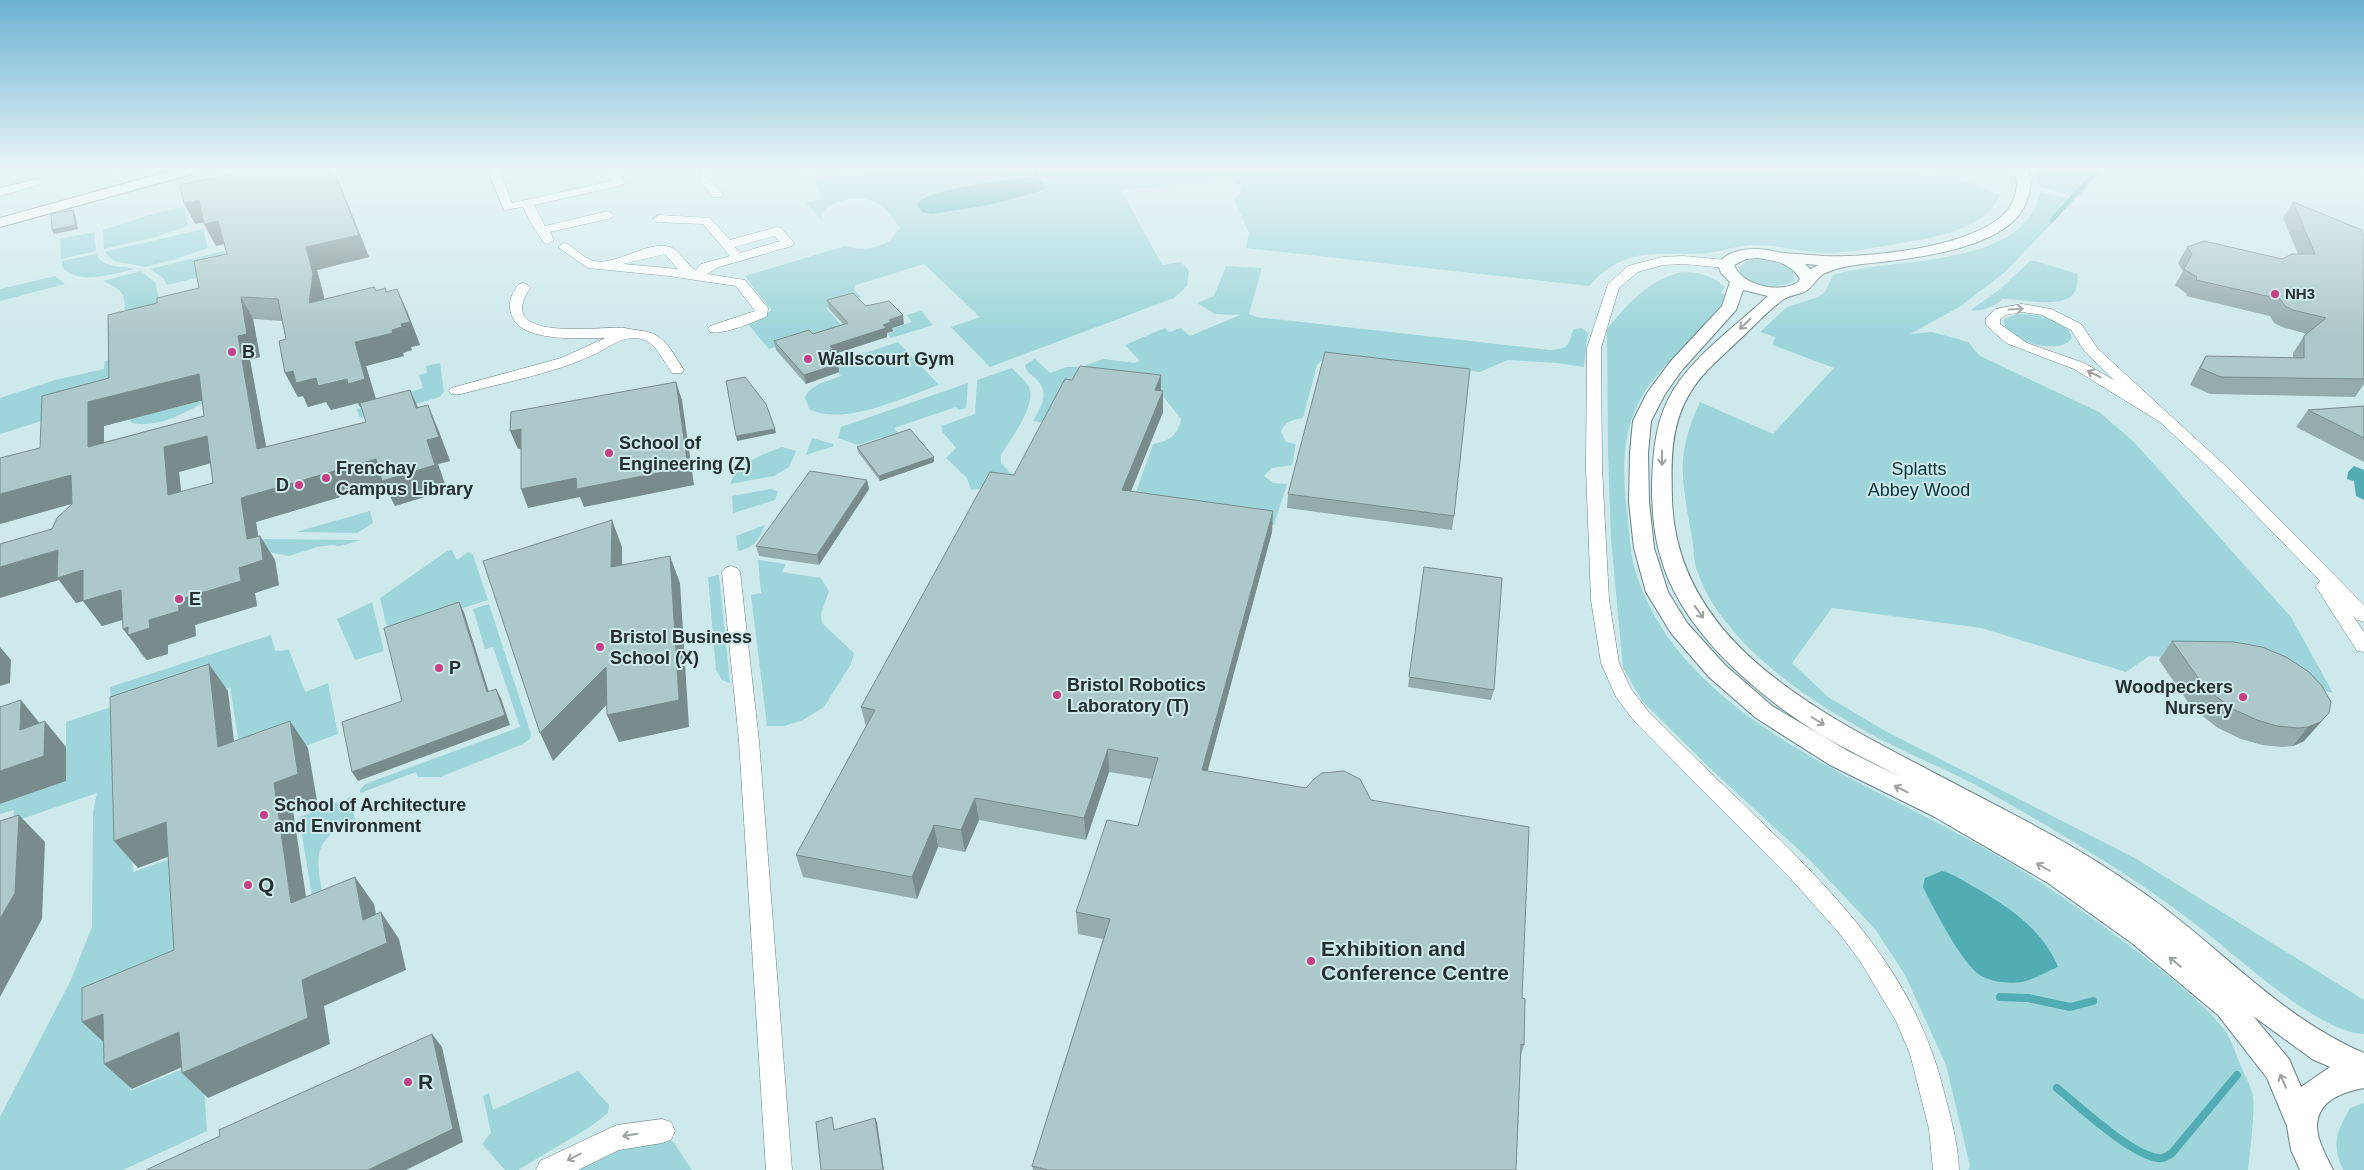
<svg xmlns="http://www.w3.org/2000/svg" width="2364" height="1170" font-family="Helvetica,sans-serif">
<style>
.green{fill:#9dd5da}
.water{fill:#52acb4}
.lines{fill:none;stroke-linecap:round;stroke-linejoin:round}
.stream-far1{stroke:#52acb4;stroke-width:4.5}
.stream{stroke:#52acb4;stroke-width:8}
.minor-casing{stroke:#698285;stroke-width:1}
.tertiary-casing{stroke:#698285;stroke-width:2}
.minor{fill:#fff;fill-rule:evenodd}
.tertiary{fill:#fff;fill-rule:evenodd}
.wall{fill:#95acae;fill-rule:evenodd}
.shaded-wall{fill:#798c8d}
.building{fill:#adc8ca;stroke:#798c8d;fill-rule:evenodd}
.oneway{stroke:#9ca1a1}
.poi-dot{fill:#c64183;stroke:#cee9ec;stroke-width:2}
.labels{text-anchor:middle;stroke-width:4;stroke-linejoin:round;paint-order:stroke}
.far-poi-label{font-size:15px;font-weight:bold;fill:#232e2f;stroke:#cee9ec;text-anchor:start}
.poi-label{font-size:18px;font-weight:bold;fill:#232e2f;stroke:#cee9ec;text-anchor:start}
.park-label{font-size:18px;fill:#053236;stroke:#cee9ec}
.near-poi-label{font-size:21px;font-weight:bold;fill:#232e2f;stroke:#cee9ec;text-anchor:start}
</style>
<rect width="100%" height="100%" fill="#cee9ec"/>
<!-- green -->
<path class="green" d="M873 168H1906L1975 185 2000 194C1988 233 1918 240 1884 246 1866 249 1847 253 1828 253 1804 253 1780 245 1756 245 1739 245 1724 251 1708 253 1658 257 1628 243 1589 286L1246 248 1249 233 1234 199 1240 193 1241 187 1230 180 1121 190 1162 265 1181 262 1189 271 1187 286 1174 298 990 367 951 327 980 317 924 264 856 285 854 290 861 297 826 308 842 326 769 349 748 324 761 319 771 310 745 276 845 246C858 251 877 249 889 241 893 238 897 232 900 228 893 217 887 208 875 202 861 194 828 200 821 215L822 221 806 203 824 199 816 183Z
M2031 168H2105L2079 197 2040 187 2035 173Z
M2040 192 2075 199 2005 272 1961 306 1910 334 1932 332 1968 342 1980 356 2099 412 2134 442 2291 617 2333 693 2277 678 2242 660 2149 656 2126 672 1981 628 1832 608 1792 663 1828 697 1887 732 2133 857 2364 1000V1034C2318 1033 2236 955 2198 926 2134 877 2062 834 1992 794 1956 773 1916 758 1880 739 1821 708 1758 667 1719 613 1711 602 1702 586 1698 573 1694 565 1694 553 1693 544 1689 520 1681 483 1683 459 1685 439 1691 421 1700 402L1773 434 1834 368 1773 345 1775 337 1760 332 1787 307 1818 297 1825 292 1833 275C1891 256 2026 270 2040 192Z
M184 207 188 226 155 237 104 249 103 230 149 215Z
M203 229 208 248 176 259 145 267 114 261 104 252Z
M94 232 96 251 61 259 60 239Z
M224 251 229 270 167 285 163 278 150 269Z
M96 254C102 268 122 266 135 269 117 273 75 287 62 266V261Z
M1753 260C1768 260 1781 262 1793 271L1795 280C1782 291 1740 287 1739 267L1746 261Z
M2030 261H2036L2078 274C2077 280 2078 288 2074 293 2062 310 2020 298 2002 299 1998 306 1979 312 1971 310L1999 290Z
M1226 266 1262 268 1249 314 1256 317 1550 350C1572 348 1566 346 1574 329L1582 328 1588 333 1584 367 1557 363 1508 360 1480 372 1347 358 1323 359 1317 365 1303 418C1292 420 1285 421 1281 432L1286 442 1296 444 1292 465 1272 468 1264 476 1273 483 1287 484 1274 525 1151 509 1136 492 1153 444C1169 441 1178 436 1181 419L1162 395 1045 423 1033 421C1042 405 1051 392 1034 377 1029 373 1026 371 1025 365L1035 359 1050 373 1066 367H1081L1104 359 1134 363 1140 361 1125 345 1165 328 1169 332 1181 328 1190 336 1240 315 1215 314 1197 303 1214 296Z
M141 271 155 282 160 303 125 312C125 291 121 290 103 281Z
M1682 272C1698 272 1712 275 1725 287L1721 293 1729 295C1704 339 1653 363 1634 413 1620 447 1624 487 1628 522 1630 540 1631 559 1637 576 1685 721 1871 782 1991 852 2050 886 2103 925 2157 967 2180 985 2205 1006 2224 1029 2232 1040 2236 1056 2242 1068 2245 1077 2252 1087 2253 1097 2255 1114 2250 1150 2248 1170H1968L1970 1166 1946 1065 1905 975 1875 929 1811 861 1713 771 1643 702 1623 668 1611 539 1608 454 1607 329C1627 305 1649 279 1682 272Z
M55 276 65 284 0 301V289Z
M921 311 933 325 891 338 887 334 895 331 892 328 912 322 906 315Z
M2017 314C2034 314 2067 317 2072 338 2061 357 2000 340 2004 319Z
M898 342 939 385C904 397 844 427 809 409L805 397C811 384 828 381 841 376L832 364Z
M118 358 119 388 48 419 0 434V398L55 380 104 369 105 361Z
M440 363 444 391 440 397 366 418 359 417 357 409 423 388 419 375 427 373 426 366Z
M1012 368C1017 374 1024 379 1028 385 1039 404 1010 439 1001 455V463L1017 480 1004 486 971 490 967 478 946 458 956 448 941 430 943 429 941 426 975 414 977 380Z
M968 383 966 408 959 410 956 407 894 428 899 434 884 439 882 437 858 445 838 438 841 427Z
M213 398C188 410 161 429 132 423L129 419Z
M812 438 833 444 834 446 806 455Z
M782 447 796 451 789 467 774 476 730 484C738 463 763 454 782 447Z
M771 489 778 491 775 500 733 513 732 496Z
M370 511 373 523 357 533 296 532Z
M765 525C759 540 754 548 738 551L736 536Z
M260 539 361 540 340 546 332 545 317 547 289 556 268 552Z
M452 550 457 560 468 552 473 555 488 600 388 632 380 598 447 551Z
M758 560 786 564 782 572 821 578 829 591 821 614 822 623 854 653 851 664 824 707 803 720 784 726H767L751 595 761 593Z
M719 575 730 683 722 680 716 670 708 577Z
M372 602 384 651 355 660 337 619Z
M489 604 531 734 530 739 523 744 440 777H418L416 772 360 793V790L365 784 520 727 493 647 485 649 473 609Z
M271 635 275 651 289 650 305 692 328 683 338 734 243 769 230 687 124 722 133 872 184 854 193 968 129 1044 130 1091 202 1061 207 1131 123 1170H0V1117L71 980 92 927 93 812 97 793 13 822 14 810 0 814V804L66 781V722L111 707 110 687Z
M351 797 355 821C315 837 315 854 322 891L312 896 299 817Z
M578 1071 609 1105 608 1113 590 1127 518 1170H505L482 1144 491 1133 483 1096 489 1093 493 1110Z
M2364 1103V1170H2343C2331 1143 2337 1132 2350 1108Z
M662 1131 674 1143 692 1170H549Z"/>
<!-- water -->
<path class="water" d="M1037 176 1045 186 1044 190 989 205 932 214 922 212 917 205C922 188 1018 179 1037 176Z
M2354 466 2364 470V500L2356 496 2354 481 2347 479 2348 472Z
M1942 871C1954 874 1965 882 1976 888 2009 907 2043 930 2058 967 2046 972 2034 979 2022 982 2008 984 1988 982 1977 973 1958 956 1935 911 1923 887L1925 878Z"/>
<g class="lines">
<!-- stream-far1 -->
<path class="stream-far1" d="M1031 168 1037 172V176
M2052 220 2099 168"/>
<!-- stream -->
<path class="stream" d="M2000 997 2028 998 2070 1007 2093 1001
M2057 1088C2080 1107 2130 1154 2158 1158 2163 1159 2168 1156 2172 1153L2237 1075"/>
<defs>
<path id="minor" d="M106 168H117L124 178 122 180H114Z
M487 168H498L512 203 612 181 605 168H616L625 183 619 186 534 205 545 226 608 211 614 215 612 218 550 232 554 240 548 244 544 243C536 231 529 221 523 207L504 210Z
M704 168H716L711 180 723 195 721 197H713L699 180Z
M804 168H815L818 175 812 178 808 177Z
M37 179 43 182 41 184 0 196V188Z
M659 215 710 218 730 240 777 227 781 228 794 243 792 246 719 267 707 274 745 280 768 308 767 316C755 322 723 335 710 332L708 329 710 326 755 311 736 286 669 276 588 268 558 247 564 243 568 244C575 249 583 257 591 260 612 269 648 239 670 247 680 250 686 265 696 270L701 264 730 256 703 224 655 222 653 219ZM774 236 780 241 740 253 735 247ZM665 254 678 269 623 264Z
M1684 256 1726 260 1732 264 1726 268 1684 264 1663 265 1638 272 1619 288 1601 348 1602 468 1609 600 1619 663 1631 689 1648 711C1678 741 1709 772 1740 801 1828 886 1912 966 1943 1088 1950 1116 1958 1141 1959 1170H1933L1929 1129 1910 1054 1896 1021 1860 961 1839 933 1791 879 1634 721 1616 697 1601 663 1591 600 1586 468 1587 348 1608 284 1628 266 1662 257Z
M524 283 531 287C490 345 603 325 625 328 633 330 643 330 651 333 667 338 675 357 684 370L682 373H672C664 362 656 343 642 339 623 334 610 347 593 355 552 374 505 382 461 394H451L449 391 451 388 561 358 605 338C582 338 522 343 512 316 507 304 511 294 519 284Z
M2022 304 2051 309 2081 324 2098 349 2232 472 2364 605V622L2358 620 2353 616 2364 632V652L2357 651 2318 590 2315 586 2320 581 2220 478 2160 422 2074 369 2006 343 1986 325V318L1996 309ZM2022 312 2042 315 2071 330 2085 352 2114 380 2084 363 2027 343 2000 324V319L2006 315Z
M731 566 737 568 740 572 759 741 792 1170H766L739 741 722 572 725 568Z
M662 1119 671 1122 675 1131 671 1140 662 1143 619 1150 578 1170H536L540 1161 608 1129 617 1125Z"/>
<path id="tertiary" d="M181 168H205L203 171 0 227V218Z
M2011 168H2026C2033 180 2031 191 2026 203 2009 245 1930 256 1889 261 1867 264 1846 264 1825 273 1816 278 1813 288 1804 292 1797 295 1790 295 1784 299 1768 310 1754 326 1740 339 1723 356 1702 372 1690 393 1670 425 1671 463 1672 500 1677 647 1827 716 1940 776 2007 811 2076 845 2138 889 2215 941 2277 1016 2364 1053V1088C2343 1092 2318 1100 2317 1126 2317 1141 2327 1157 2333 1170H2300L2291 1150 2287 1126 2267 1078 2218 1015 2133 944 2048 883 1933 816 1830 765 1756 718 1709 677 1671 633 1646 592 1634 548 1629 502 1630 453 1633 421 1647 393 1670 362 1722 306 1730 282 1721 273 1718 264C1726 252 1742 249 1756 249 1765 249 1773 251 1782 253 1796 254 1810 255 1824 256 1869 258 1993 247 2013 201 2018 189 2019 178 2011 168ZM1757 258C1774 260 1791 263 1800 279L1798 282C1781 294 1742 286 1734 265L1746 259ZM1805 264 1819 265 1810 269ZM1743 290 1768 296C1738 324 1696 354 1674 389 1655 419 1653 452 1652 487 1652 510 1654 536 1661 558 1680 627 1749 688 1807 726 1836 745 1869 760 1900 777L1848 751 1772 706 1725 665 1687 623 1668 592 1654 548 1649 502 1648 453 1651 421 1665 394 1682 370 1736 310ZM2253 1016 2312 1059 2330 1067 2301 1087 2289 1059Z"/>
</defs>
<!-- minor casing -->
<use href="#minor" class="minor-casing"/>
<!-- tertiary casing -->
<use href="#tertiary" class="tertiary-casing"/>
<!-- minor -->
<use href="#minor" class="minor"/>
<!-- tertiary -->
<use href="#tertiary" class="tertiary"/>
</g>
<!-- wall -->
<path class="wall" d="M333 177 345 197 369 257 317 270 324 297V299L376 291H386L407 311 420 345 411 347 412 350 403 353 404 356 366 366 376 399 418 407 438 429 450 461 438 464 447 490 395 506 384 484 256 522 258 536H260L275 560 279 585 255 593 257 606 195 625 196 636 168 645V654L147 660 141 654 122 620 102 626 83 601 76 603 59 580 52 529 72 504 0 524 40 448 109 378 157 303 199 288 227 254 224 244 216 246 204 222 195 224ZM253 319 282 321 286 339 285 373 298 397 303 396 308 407 326 402 331 410 358 403 360 407H361L366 422 266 447 250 360 260 357ZM202 400 204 416 104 442V426ZM210 463 213 483 181 492 179 472Z
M2293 202 2362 235H2364V384L2355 397 2210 394 2190 385 2196 373 2206 356 2293 358V353L2304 336 2307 334 2282 327 2274 323 2270 316 2186 296 2187 294 2175 285 2183 271 2178 263 2187 247 2282 259 2298 254 2283 218Z
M827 300 866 306 904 324 892 328 893 331 887 333V337L834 354 835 358 833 359 838 364 839 372 806 384 776 350 774 341 813 334 843 324 829 309Z
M1072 380 1163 391V412L1131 491 1272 532 1207 771 1371 800 1522 998 1524 1045 1521 1055 1516 1170H1033L1032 1166 1103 939 1078 934 1076 912 1138 826 1152 779 1109 772 1086 840 979 820 965 852 938 847 917 899 803 877 796 855 866 727 861 707 1014 475Z
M2364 406V462L2296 427 2308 410Z
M857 447 934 462 880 481 858 452Z
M867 480 869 489 819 565 759 556 756 546Z
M1288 494 1454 516 1452 530 1287 508Z
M1424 567 1494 690 1491 700 1408 687Z
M2172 641 2329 713 2304 741 2293 746 2282 747 2262 745 2241 739 2218 728 2192 708 2159 660Z"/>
<!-- shaded-wall -->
<path class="shaded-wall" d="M336 176 345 197 369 257 317 270 324 297 321 326 309 303 306 247Z
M199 200 210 221 195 224 184 203Z
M73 210 75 214 78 229 54 234 52 230Z
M218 221 230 242 216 246 204 224Z
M397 289 407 311 420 345 411 347 412 350 403 353 404 356 366 366 377 403 360 407 358 403 331 410 326 402 308 407 303 396 298 397 285 373 355 342 392 330 401 324Z
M241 297 253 319 260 357 250 360 271 473 257 449 238 336Z
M903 315 904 324 892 328 893 331 887 333V337L834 354 835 358 828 360 826 352 830 346 889 320Z
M838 364 839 372 806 384 804 375Z
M199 374 212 398 104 426V471L88 447V402Z
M1161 375V395L1163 391V412L1123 511 1122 490 1155 390Z
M676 382 682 400 694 485 584 507 580 497 528 508 521 489Z
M410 390 421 414 416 408Z
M428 405 438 429 450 461 438 464 447 490 395 506 384 484 256 522 262 561 260 536 275 560 279 585 255 593 257 606 195 625 196 636 168 645V654L147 660 123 629 149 620 178 600 239 568 247 539 241 498 427 440Z
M521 429 529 447 518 449 510 431Z
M775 429 776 433 737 441 736 436Z
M207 436 222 460 179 472 184 520 168 495 164 447Z
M934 457V462L880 481 879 476Z
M71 475 88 499 0 524V494Z
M867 480 869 489 819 565 817 555Z
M1273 511 1272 532 1202 792V770Z
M612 520 622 547V594L611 567Z
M58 550 83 570 102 595 76 603 59 580 0 598V567Z
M670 556 680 583 689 727 619 742 607 715Z
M121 590 139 615 102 626 83 601Z
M459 602 464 612 492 702 487 692Z
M0 647 11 660 10 683 0 686Z
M209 664 228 691 238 774 218 747Z
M606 667 617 694 553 761 540 733Z
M496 689 501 698 510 725 358 781 352 772Z
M21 700 42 726 20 730Z
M2329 713 2304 741 2293 746 2308 727Z
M45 721 66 747V781L0 804V771Z
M290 721 308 748 317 801 293 810 311 930 291 903 274 783Z
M1108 749 1109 772 1086 840 1084 818Z
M975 798 979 820 965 852 961 830Z
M19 815 45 842 42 919 0 997V919Z
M166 822 189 849 138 868 114 841Z
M934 825 938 847 917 899 912 877Z
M355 877 374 904 382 945 381 912 399 939 406 970 324 1006 330 1044 208 1098 182 1073 302 980 363 920Z
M103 1014 110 1048 82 1022Z
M179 1032 205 1057 132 1089 104 1064Z
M432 1034 442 1047 463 1142 406 1170H368Z
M875 1118 877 1122 884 1170H883Z"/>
<!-- building -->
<path class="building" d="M259 168H328L332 177 336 176 359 235 306 247 313 274 309 303 374 287 376 291 385 288 386 292 397 289 410 322 401 324 402 327 392 330 393 333 355 342 365 379 348 384 347 379 318 386 316 378 296 383 293 371 285 373 279 341 286 339 278 299 241 297 247 334 238 336 257 449 366 422 360 403 410 390 416 408 428 405 439 437 427 440 435 465 382 481 376 459 241 498 247 539 260 536 263 560 239 568 241 581 178 600 179 611 149 620 150 628 128 635V627L123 629 121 590 83 601V570L57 578 58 550 0 567V544L52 529 57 518 72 504 71 475 0 494V458L40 448 42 396 109 378 108 315 157 303V298L199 288 194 261 227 254 218 221 204 224 199 200 184 203 180 185ZM199 374 204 416 88 447V402ZM207 436 213 483 168 495 164 447Z
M2293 202 2362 230V235H2364V379L2221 377 2200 368 2206 356 2304 358V336L2326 318 2293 310 2285 306 2280 299 2196 280 2197 277 2184 269 2192 254 2187 247 2204 241 2282 259 2292 254H2315Z
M73 210 75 225 52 230 51 214Z
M853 293 866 306 889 301 903 315 889 320 891 322 883 325 886 328 830 346 833 349 826 352 838 364 804 375 774 341 809 330 813 334 848 323 827 300Z
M1325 352 1470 369 1454 516 1288 494Z
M1080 366 1161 375 1155 390 1163 391 1122 490 1273 511 1202 770 1306 788 1314 779 1322 773 1344 771 1360 779 1371 800 1529 827 1522 998 1525 999 1524 1045 1521 1044 1516 1170H1048L1032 1166 1110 919 1076 912 1107 820 1138 826 1158 758 1108 749 1084 818 975 798 961 830 934 825 912 877 796 855 875 710 861 707 990 472 1014 475 1065 379 1072 380Z
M745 377 766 404 775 429 736 436 726 381Z
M676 382 688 467 577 489 576 478 521 489V429L510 431 511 412Z
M2364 406V438L2308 410Z
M910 429 934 457 879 476 857 447Z
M810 471 867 480 817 555 756 546Z
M612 520 611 567 670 556 679 700 607 715 606 667 540 733 483 561Z
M1424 567 1502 578 1494 690 1409 677Z
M459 602 487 692 496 689 505 715 352 772 342 722 402 701 384 628Z
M2172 641 2234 642 2262 647 2286 657 2309 672 2322 686 2331 702 2329 713 2320 722 2308 727 2298 728 2277 726 2257 720 2233 709 2206 689Z
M209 664 218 747 290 721 298 774 274 783 291 903 355 877 363 920 381 912 387 943 302 980 308 1018 182 1073 179 1032 104 1064 103 1014 82 1022V988L174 950 166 822 114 841 110 697Z
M21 700 20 730 45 721 44 756 0 771V707Z
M19 815 15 893 0 919V821Z
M432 1034 453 1129 368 1170H146L220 1136 219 1130Z
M832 1117 834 1130 875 1118 883 1170H821L816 1122Z"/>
<!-- one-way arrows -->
<defs><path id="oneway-shaft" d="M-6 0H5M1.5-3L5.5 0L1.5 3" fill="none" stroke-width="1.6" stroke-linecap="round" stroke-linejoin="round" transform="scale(1.25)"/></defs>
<g class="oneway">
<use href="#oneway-shaft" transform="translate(2016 309) rotate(-3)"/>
<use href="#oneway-shaft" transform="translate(1745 324) rotate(136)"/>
<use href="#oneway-shaft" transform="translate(2094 374) rotate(-153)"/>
<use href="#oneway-shaft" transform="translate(1662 458) rotate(90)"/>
<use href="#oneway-shaft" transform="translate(1699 612) rotate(55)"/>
<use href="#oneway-shaft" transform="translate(1818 721) rotate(32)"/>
<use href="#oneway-shaft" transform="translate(1901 789) rotate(-154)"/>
<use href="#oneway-shaft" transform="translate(2043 867) rotate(-150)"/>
<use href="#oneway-shaft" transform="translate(2175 962) rotate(-140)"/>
<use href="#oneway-shaft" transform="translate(2283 1081) rotate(-113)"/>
<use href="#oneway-shaft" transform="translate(630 1135) rotate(171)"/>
<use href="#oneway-shaft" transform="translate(574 1157) rotate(153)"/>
</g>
<!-- sky -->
<linearGradient id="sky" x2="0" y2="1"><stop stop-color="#6cb1d3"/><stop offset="0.51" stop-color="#e9f5f6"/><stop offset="1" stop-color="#e9f5f6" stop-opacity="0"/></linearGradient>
<rect width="2364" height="332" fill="url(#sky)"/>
<!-- markers -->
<g class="poi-dot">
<circle cx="2275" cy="294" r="5"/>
<circle cx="232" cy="352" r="5"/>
<circle cx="808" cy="359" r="5"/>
<circle cx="609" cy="453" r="5"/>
<circle cx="326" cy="478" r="5"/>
<circle cx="299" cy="485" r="5"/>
<circle cx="179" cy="599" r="5"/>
<circle cx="600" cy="647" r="5"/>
<circle cx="439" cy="668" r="5"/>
<circle cx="1057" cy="695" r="5"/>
<circle cx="2243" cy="697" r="5"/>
<circle cx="264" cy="815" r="5"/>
<circle cx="248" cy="885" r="5"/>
<circle cx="1311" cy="961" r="5"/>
<circle cx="408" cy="1082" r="5"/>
</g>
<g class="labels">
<!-- far-poi labels -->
<g class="far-poi-label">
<text x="2285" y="299">NH3</text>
</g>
<!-- poi labels -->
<g class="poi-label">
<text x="242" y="358">B</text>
<text x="818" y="365">Wallscourt Gym</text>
<text x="619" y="449">School of<tspan x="619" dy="21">Engineering (Z)</tspan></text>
<text x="336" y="474">Frenchay<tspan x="336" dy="21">Campus Library</tspan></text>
<text x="289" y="491" text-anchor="end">D</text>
<text x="189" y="605">E</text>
<text x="610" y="643">Bristol Business<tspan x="610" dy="21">School (X)</tspan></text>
<text x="449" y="674">P</text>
<text x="1067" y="691">Bristol Robotics<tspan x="1067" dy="21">Laboratory (T)</tspan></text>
<text x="2233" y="693" text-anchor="end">Woodpeckers<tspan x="2233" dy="21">Nursery</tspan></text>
<text x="274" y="811">School of Architecture<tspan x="274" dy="21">and Environment</tspan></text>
</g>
<!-- park labels -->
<g class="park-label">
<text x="1919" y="475">Splatts<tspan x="1919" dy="21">Abbey Wood</tspan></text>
</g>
<!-- near-poi labels -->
<g class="near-poi-label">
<text x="258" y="892">Q</text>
<text x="1321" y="956">Exhibition and<tspan x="1321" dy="24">Conference Centre</tspan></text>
<text x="418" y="1089">R</text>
</g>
</g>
</svg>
